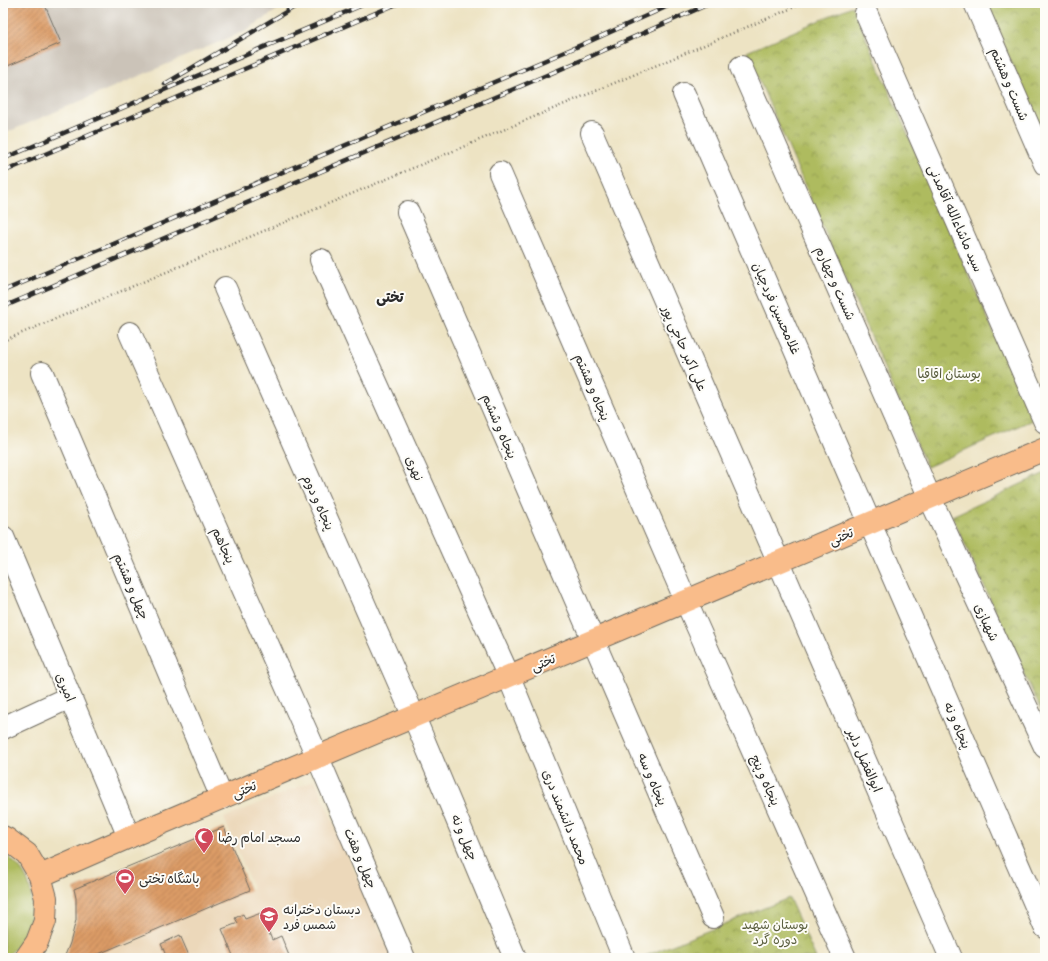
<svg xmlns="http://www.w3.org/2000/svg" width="1048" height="961" font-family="Dekko,'Playpen Sans Arabic',sans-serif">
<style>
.built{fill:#ecd8ba}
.industrial{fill:#cbc3b8}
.green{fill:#aebb5e;stroke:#6c7344}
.park{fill:url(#park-crowns);stroke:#6c7344}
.building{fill:url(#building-hatch)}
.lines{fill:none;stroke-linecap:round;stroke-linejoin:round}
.minor-casing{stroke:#6f6b60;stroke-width:24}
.major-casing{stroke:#6f6b60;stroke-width:24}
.path{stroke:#6f6b60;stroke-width:2.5;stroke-dasharray:1 3;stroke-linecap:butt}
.minor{stroke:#fff;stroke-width:22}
.major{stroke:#f9bc8a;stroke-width:22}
.rail-casing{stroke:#2b2b2b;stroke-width:4.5}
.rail{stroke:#fdfcf7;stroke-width:3;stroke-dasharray:9;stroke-linecap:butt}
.labels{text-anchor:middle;stroke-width:4;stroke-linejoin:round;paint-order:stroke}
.street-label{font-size:13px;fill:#2b2b2b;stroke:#fdfcf7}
.park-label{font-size:13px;fill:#595d3d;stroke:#fdfcf7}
.poi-label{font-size:13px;fill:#2b2b2b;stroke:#fdfcf7;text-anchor:start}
.neighbourhood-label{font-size:14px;font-weight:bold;fill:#2b2b2b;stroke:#fdfcf7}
</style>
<defs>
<pattern id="park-crowns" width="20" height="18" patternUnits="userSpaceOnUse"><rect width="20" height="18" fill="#aebb5e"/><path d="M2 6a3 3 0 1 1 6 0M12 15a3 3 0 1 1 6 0" fill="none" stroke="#8e984e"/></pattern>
<pattern id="building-hatch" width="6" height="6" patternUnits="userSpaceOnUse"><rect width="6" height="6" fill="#db9b66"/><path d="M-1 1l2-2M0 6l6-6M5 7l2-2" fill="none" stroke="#b27f54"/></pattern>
</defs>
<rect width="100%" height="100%" fill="#fdfcf7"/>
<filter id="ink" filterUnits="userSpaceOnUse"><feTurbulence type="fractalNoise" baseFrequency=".025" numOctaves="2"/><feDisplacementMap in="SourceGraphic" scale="8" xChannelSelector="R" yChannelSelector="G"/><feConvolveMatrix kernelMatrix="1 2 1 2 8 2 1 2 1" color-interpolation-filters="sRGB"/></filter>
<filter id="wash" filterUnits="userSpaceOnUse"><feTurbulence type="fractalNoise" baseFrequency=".012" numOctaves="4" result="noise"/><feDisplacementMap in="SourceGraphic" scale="16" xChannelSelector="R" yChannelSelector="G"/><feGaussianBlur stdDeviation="0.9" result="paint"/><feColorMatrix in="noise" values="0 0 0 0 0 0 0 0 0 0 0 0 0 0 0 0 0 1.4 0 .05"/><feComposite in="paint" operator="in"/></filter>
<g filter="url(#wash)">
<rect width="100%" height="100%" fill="#ede3c3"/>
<!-- built -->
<path class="built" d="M315 780 392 958H89L253 888 224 818Z"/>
<!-- industrial -->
<path class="industrial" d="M3 3H288L245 31 3 134Z"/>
<!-- green -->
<path class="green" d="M3 852C13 861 23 869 28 882 38 909 28 944 3 958Z"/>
<!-- park -->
<path class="park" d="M985 3H1045V138Z
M852 6 1032 420 927 467 747 52Z
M1045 473V719L952 516Z
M789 898 816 958H646L645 956Z"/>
<g id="blocks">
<!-- building -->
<path class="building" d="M3 3H44L61 43 3 68Z
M224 827 250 890 89 958H64L70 943 76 920V898L74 889Z
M261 913 272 940 281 936 290 958H234L222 929 238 923 235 918 243 914 245 919Z
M180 935 190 958H167L161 944Z"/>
</g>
</g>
<g filter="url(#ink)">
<use href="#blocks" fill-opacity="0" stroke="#6f6b60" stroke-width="1"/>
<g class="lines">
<defs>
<path id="minor" d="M975 3 1045 164
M866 13 1045 422
M741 67 930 498 1045 747
M684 94 1045 927
M592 133 951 958
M500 173 686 601 845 958
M408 212 713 917
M321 260 509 677 624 958
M225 288 414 717 515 958
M130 333 318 758 404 958
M42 373 222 798
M3 537 129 837
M3 728 70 697"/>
<path id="major" d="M3 837 7 839 27 854 40 876 46 898 45 921 37 942 26 958
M40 876 129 837 1045 449"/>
</defs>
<!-- minor casing -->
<use href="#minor" class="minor-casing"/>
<!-- major casing -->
<use href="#major" class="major-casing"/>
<!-- path -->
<path class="path" d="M3 341 804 3"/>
<!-- minor -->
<use href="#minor" class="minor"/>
<!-- major -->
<use href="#major" class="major"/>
<defs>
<path id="rail" d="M165 84 301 3
M3 159 367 3
M3 172 399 3
M3 291 588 42 675 3
M3 307 589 57 711 3"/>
</defs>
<!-- rail casing -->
<use href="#rail" class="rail-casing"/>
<!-- rail -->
<use href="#rail" class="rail"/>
</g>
</g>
<!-- icons -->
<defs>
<symbol id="mosque-pin" viewBox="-11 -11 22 30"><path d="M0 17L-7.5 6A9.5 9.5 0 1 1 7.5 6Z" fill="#d1495b" stroke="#fdfcf7"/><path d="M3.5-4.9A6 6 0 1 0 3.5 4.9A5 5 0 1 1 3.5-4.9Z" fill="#fff"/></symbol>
<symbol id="stadium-pin" viewBox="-11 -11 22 30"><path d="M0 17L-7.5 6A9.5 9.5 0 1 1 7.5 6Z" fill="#d1495b" stroke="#fdfcf7"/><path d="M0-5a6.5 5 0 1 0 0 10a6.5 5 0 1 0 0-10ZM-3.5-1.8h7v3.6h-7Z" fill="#fff"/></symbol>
<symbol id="school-pin" viewBox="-11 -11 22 30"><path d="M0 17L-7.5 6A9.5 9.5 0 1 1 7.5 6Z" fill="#d1495b" stroke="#fdfcf7"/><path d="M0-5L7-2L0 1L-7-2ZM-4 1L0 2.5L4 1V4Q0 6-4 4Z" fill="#fff"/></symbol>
</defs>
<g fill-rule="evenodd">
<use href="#mosque-pin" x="193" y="826" width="22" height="30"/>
<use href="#stadium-pin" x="114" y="867" width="22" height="30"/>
<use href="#school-pin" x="258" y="905" width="22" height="30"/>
</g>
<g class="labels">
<!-- street labels -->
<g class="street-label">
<text transform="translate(1010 84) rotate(67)" y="5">شست و هشتم</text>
<text transform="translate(956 218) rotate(66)" y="5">سید ماشاءالله آقامدنی</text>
<text transform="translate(836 283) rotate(66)" y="5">شست و چهارم</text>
<text transform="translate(777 308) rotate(66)" y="5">غلامحسین فردچیان</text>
<text transform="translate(685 348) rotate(66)" y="5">علی اکبر حاجی پور</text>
<text transform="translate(593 387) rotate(67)" y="5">پنجاه و هشتم</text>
<text transform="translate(500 426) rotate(67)" y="5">پنجاه و ششم</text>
<text transform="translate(415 468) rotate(66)" y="5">نهری</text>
<text transform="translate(319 502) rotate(66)" y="5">پنجاه و دوم</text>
<text transform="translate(841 536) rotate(-23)" y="5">تختی</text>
<text transform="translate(224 545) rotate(66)" y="5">پنجاهم</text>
<text transform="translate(132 586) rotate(67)" y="5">چهل و هشتم</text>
<text transform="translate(987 622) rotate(65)" y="5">شهبازی</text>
<text transform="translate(543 662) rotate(-23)" y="5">تختی</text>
<text transform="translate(66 687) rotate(67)" y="5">امیری</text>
<text transform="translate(958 725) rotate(67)" y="5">پنجاه و نه</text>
<text transform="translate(865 760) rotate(66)" y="5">ابوالفضل دلیر</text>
<text transform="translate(653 779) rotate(67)" y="5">پنجاه و سه</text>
<text transform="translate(766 780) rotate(66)" y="5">پنجاه و پنج</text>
<text transform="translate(244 789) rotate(-23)" y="5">تختی</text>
<text transform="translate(566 817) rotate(68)" y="5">محمد دانشمند دری</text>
<text transform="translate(465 837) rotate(67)" y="5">چهل و نه</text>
<text transform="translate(361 858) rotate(67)" y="5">چهل و هفت</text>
</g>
<!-- park labels -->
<g class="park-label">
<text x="949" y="378">بوستان اقاقیا</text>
<text x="775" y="929">بوستان شهید<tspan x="775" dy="15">دوره گرد</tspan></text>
</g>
<!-- poi labels -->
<g class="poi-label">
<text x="218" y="842">مسجد امام رضا</text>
<text x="139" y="883">باشگاه تختی</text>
<text x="283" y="914">دبستان دخترانه<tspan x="283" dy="15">شمس فرد</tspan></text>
</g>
<!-- neighbourhood labels -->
<g class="neighbourhood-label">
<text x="390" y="302">تختی</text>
</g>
</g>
<!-- margin -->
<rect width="1048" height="961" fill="none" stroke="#fdfcf7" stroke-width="16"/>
</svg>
